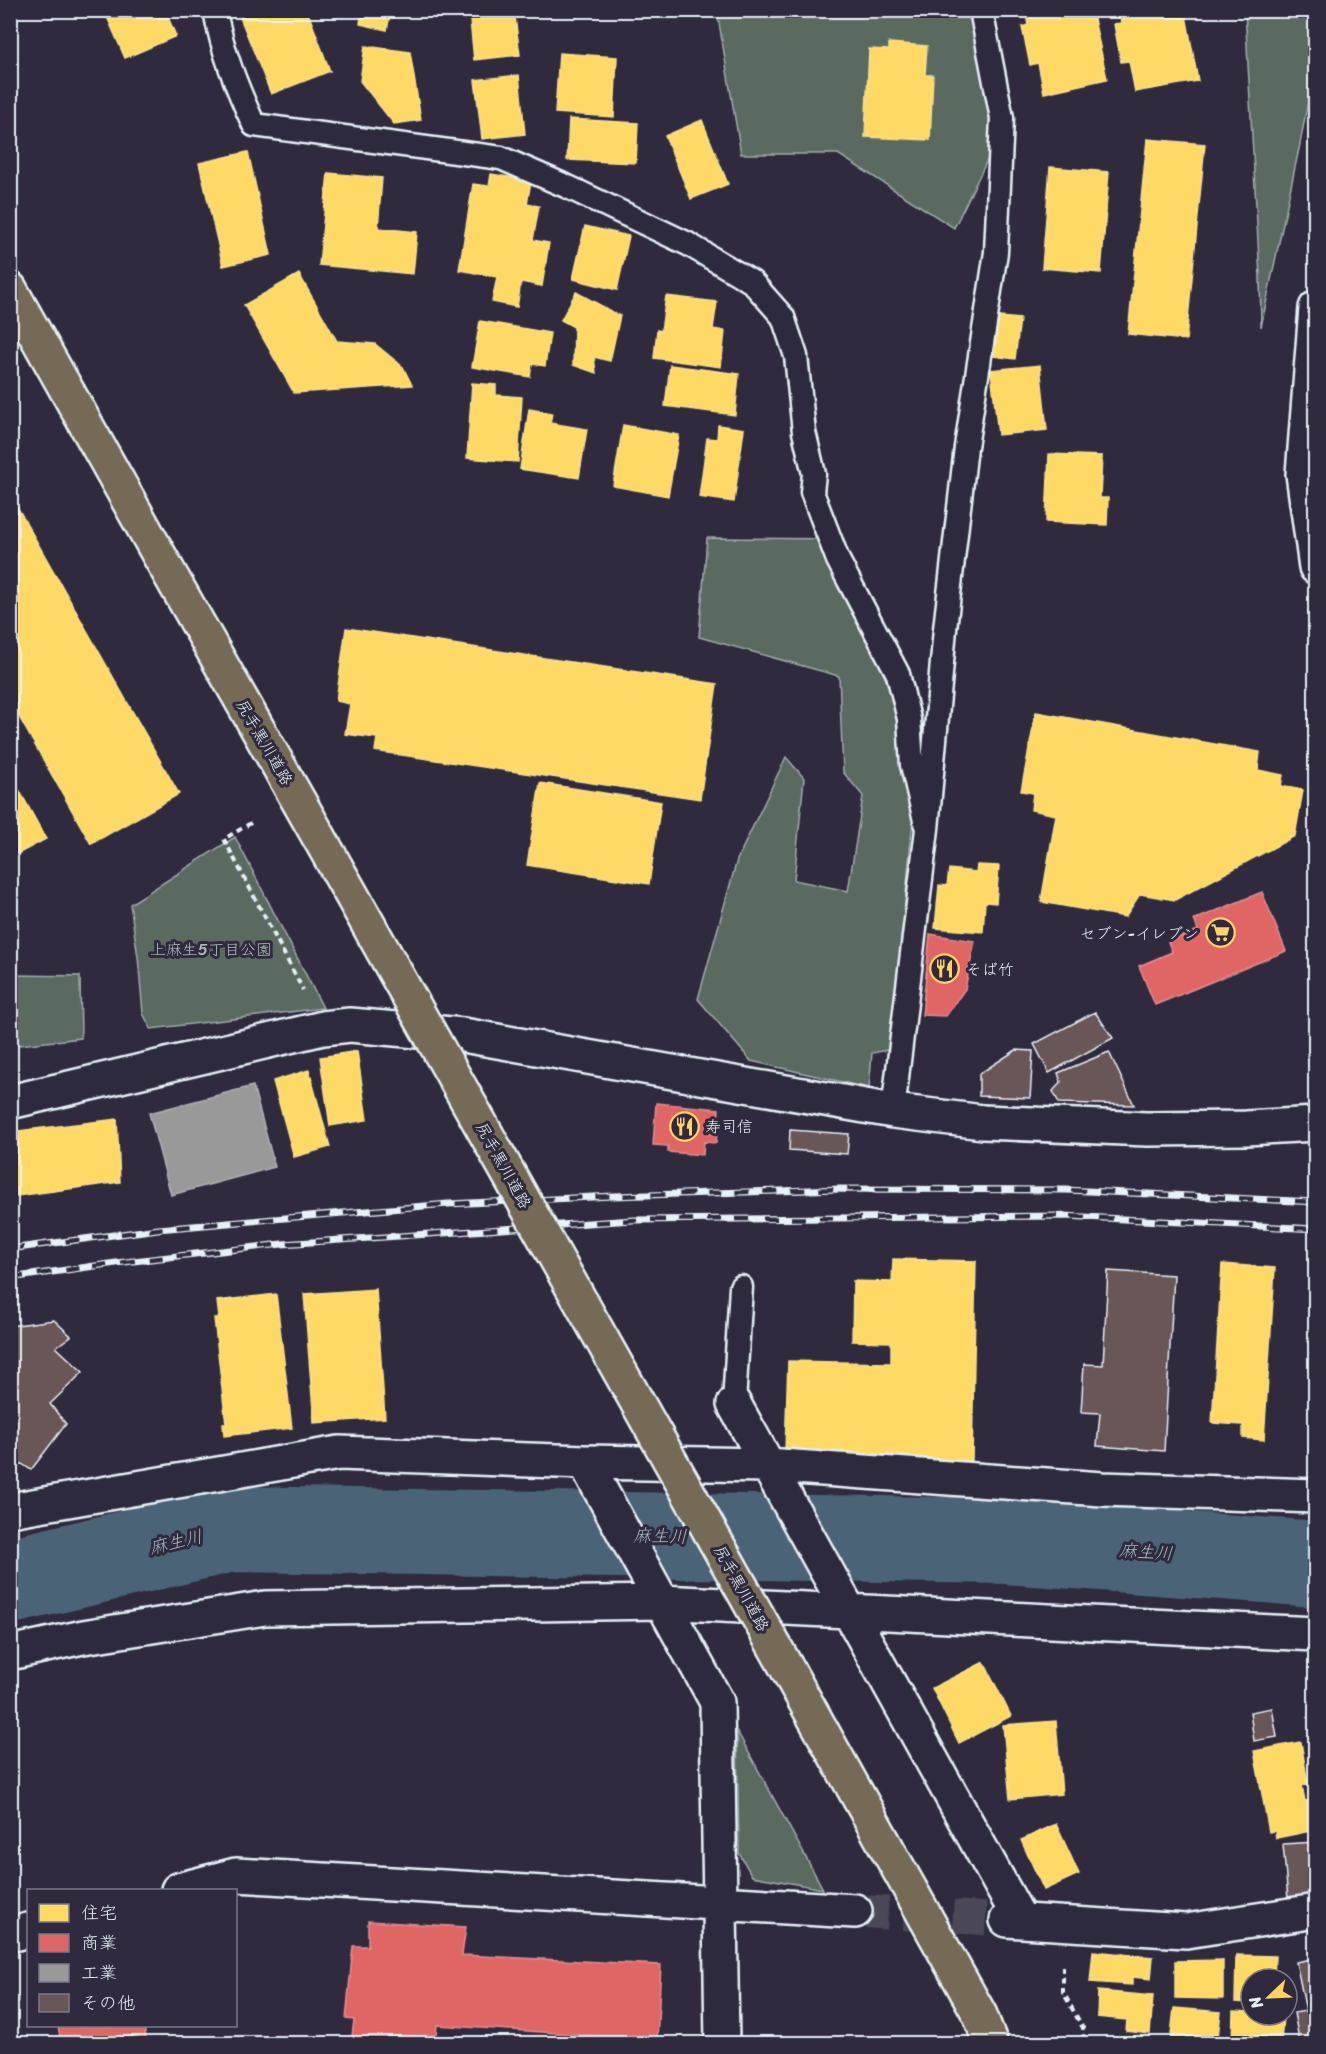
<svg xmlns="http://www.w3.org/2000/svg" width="1326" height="2054" font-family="Sriracha,'Klee One',sans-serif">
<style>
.green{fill:#5a6a61;stroke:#a1aeac;stroke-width:1.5}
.homes{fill:#ffd966;stroke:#f8e092;stroke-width:1.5}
.shops{fill:#e06666;stroke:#e29092;stroke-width:1.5}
.industry{fill:#999;stroke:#b1b3b6;stroke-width:1.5}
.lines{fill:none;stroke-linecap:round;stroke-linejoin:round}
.river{stroke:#4b6376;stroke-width:86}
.building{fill:#695657;stroke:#e8f1f8;stroke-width:1.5}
.minor-tunnel{stroke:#4b4859;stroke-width:33;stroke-dasharray:33 16;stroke-linecap:butt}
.service-casing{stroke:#e8f1f8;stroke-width:27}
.minor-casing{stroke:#e8f1f8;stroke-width:38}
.tertiary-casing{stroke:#e8f1f8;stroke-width:38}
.primary-casing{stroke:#e8f1f8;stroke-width:38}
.path{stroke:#e8f1f8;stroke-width:4;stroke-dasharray:6 4.5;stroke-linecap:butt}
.service{stroke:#2f2a3d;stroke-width:22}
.minor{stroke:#2f2a3d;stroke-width:33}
.tertiary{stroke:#2f2a3d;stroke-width:33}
.primary{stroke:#756a55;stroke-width:33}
.rail-casing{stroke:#e8f1f8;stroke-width:7}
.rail{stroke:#2f2a3d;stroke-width:4.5;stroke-dasharray:14;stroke-linecap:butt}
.primary-bridge-casing{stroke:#e8f1f8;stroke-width:38;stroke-linecap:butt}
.primary-bridge{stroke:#756a55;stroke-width:33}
.labels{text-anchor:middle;stroke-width:6;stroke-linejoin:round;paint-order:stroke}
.street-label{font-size:16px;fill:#e8f1f8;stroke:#2f2a3d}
.poi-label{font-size:16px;fill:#e8f1f8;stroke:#2f2a3d;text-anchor:start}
.park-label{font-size:16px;fill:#afbbbc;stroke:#2f2a3d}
.water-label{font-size:18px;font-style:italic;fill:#a9b8c4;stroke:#2f2a3d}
</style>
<rect width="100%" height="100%" fill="#2f2a3d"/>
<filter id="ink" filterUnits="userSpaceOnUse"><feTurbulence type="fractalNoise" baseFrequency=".0167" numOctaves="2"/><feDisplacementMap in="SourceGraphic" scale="12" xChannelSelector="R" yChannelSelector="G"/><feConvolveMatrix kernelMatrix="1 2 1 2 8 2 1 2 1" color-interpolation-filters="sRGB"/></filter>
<g filter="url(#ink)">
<!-- green -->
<path class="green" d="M717 11H975L995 144 954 228 838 154H741Z
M1245 11H1315V64L1300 144 1261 327 1260 277Z
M707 538 844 539 875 652 918 762 892 1049 872 1053 869 1088 751 1061 698 999 737 860 786 757 804 778 794 880 848 891 863 796 843 772 839 676 699 637Z
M235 837 323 1008 151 1029 143 1013 138 957 130 904Z
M11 975 80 976 81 1038 11 1046Z
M737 1731 823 1889 752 1876 739 1853Z"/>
<!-- homes -->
<path class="homes" d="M104 10H165L176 36 125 58Z
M251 10H307L330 71 271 94 239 15Z
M362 10H391L387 30 360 24Z
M395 10H415L414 14Z
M469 10H514L520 55 474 60Z
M1025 10H1092L1107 79 1044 93 1038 63 1030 65 1022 27 1028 25Z
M1119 10H1185L1198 81 1135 92 1129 61 1121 62 1114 24 1121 23Z
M889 43 927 46 925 75H933L930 140 865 137 869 49 889 50Z
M365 46 410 52 421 120 394 124 360 81Z
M559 53 617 57 614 117 555 113Z
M519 75 525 134 482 139 475 80Z
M569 119 638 123 636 163 567 160Z
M702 120 728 184 691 199 665 136Z
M1147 139 1205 144 1186 340 1128 334Z
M248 152 271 255 223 266 199 163Z
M1050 167 1109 172 1101 273 1042 268Z
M328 173 382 178 378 228 417 232 413 274 319 265Z
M491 174 531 181 527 204 539 206 533 240 549 243 542 286 521 282 517 307 492 302 497 277 459 270 473 184 489 186Z
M585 226 629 236 617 290 573 279Z
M299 274 337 341 375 344 403 367 412 385 294 393 244 305Z
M576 292 620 316 610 361 594 357 596 373 573 365 574 327 561 320Z
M666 296 717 302 713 329 725 331 721 367 654 358 657 330 661 331Z
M999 317 1020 319 1015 359 994 356Z
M480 321 550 333 545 366 532 364 530 377 472 367Z
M670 365 739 374 735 415 665 406Z
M1040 365 1047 430 998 435 991 370Z
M472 383 496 385V395L522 397 518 462 467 458Z
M529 409 552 413 550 423 587 429 579 478 520 469Z
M623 425 679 435 668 496 613 486Z
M718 425 744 429 734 502 699 497 707 438 717 439Z
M1049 454 1102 456 1100 498H1108L1107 525 1046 522Z
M10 494 179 794 91 844 10 701Z
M346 628 717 684 700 799 375 751 377 738 345 734 350 704 336 701Z
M1036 712 1260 752 1258 770 1283 775 1281 786 1303 790 1295 836 1175 900 1140 894 1125 917 1041 902 1056 815 1031 810 1033 793 1021 791Z
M10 773 46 839 10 858Z
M540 783 661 802 649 884 527 865Z
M977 865 999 866 996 903 985 902 983 932 935 928 939 885 947 886 949 869 976 872Z
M357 1051 367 1120 330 1126 320 1057Z
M309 1070 330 1147 294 1157 273 1081Z
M117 1119 120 1182 10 1197V1132Z
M893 1259 976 1261 972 1461 785 1451 788 1361 891 1363V1342L852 1341 853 1281 892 1282Z
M1222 1264 1275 1268 1264 1440 1243 1438V1425L1212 1423Z
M376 1289 385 1418 314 1423 304 1294Z
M276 1294 292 1428 224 1436 223 1424H226L214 1318H219L217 1301Z
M984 1662 1011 1716 959 1743 932 1688Z
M1056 1721 1062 1794 1010 1799 1003 1725Z
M1301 1742 1308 1784 1302 1786 1305 1801 1312 1800 1316 1830 1276 1838 1275 1831 1269 1832 1254 1751Z
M1056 1824 1079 1874 1044 1890 1021 1840Z
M1093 1951 1153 1957 1151 1979 1132 1977V1985L1090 1982Z
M1236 1955 1275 1956 1274 1979H1251V2003L1235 2002Z
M1223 1960V1999L1175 1998V1961Z
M1098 1991 1153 1996 1150 2034 1126 2031 1127 2020 1097 2017Z
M1174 2008 1221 2012 1217 2044H1170Z
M1233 2011 1251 2012V2015H1283L1281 2044H1232Z"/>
<!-- shops -->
<path class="shops" d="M1262 892 1286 951 1155 1005 1139 966 1172 952 1168 942 1198 930 1194 920Z
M930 934 975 941 965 989 946 1016 922 1015Z
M656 1103 719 1109 716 1143 704 1142 703 1155 668 1152V1146L653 1145Z
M368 1921 466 1927 462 1955 661 1965 657 2040 437 2025 435 2044H351L354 2020 346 2019 353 1946H368Z
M58 2026H144L147 2044H61Z"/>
<!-- industry -->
<path class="industry" d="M253 1086 275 1167 171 1195 149 1113Z"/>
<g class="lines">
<!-- river -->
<path class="river" d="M10 1581 231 1529 1006 1541 1316 1564"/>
</g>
<!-- building -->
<path class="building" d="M1095 1012 1113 1038 1049 1073 1034 1044Z
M1016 1050 1033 1051 1030 1098 979 1096V1074Z
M1109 1052 1134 1105 1059 1103 1053 1091 1061 1082 1058 1073Z
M790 1130 849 1134 847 1154 789 1150Z
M1108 1271 1174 1275 1164 1451 1097 1446 1100 1413 1081 1412 1084 1364 1103 1365Z
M54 1320 71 1336 56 1347 83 1372 50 1404 66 1424 31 1470 22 1464 16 1465 10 1464V1326Z
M1272 1708 1277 1737 1254 1741 1250 1712Z
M1316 1842V1897L1288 1899 1283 1844Z
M1316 1958V2043L1300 2044 1294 2013 1306 2011 1296 1962Z"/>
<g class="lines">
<!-- minor-tunnel -->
<path class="minor-tunnel" d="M855 1911 1007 1920"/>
<defs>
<path id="service" d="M215 10C222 51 237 88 254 125L501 158 568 187 688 244 752 282 783 317 796 356 804 432 814 474 812 492 838 560 898 674 909 719 912 765 927 829
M893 1111 927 829 945 629 966 447 996 252 1002 118 981 10
M734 1404 741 1287"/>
<path id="minor" d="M10 1102 323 1028 350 1025 463 1035 893 1111 983 1122 1147 1129 1246 1128 1316 1124
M734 1404 1021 1921
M585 1462 717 1702 722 2044
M10 1510 339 1453 585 1462 767 1465 1102 1489 1316 1496
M10 1653 83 1637 265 1608 661 1602 1316 1634
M178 1890 236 1875 855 1911
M1007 1920 1186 1931 1316 1911
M10 1935 28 1930"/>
<path id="tertiary" d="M1316 308 1303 474 1316 567"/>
<path id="primary" d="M10 289 159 555 319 837
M775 1647 980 2015 991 2044"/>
</defs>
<!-- service casing -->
<use href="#service" class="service-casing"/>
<!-- minor casing -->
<use href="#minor" class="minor-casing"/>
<!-- tertiary casing -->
<use href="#tertiary" class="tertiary-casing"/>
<!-- primary casing -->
<use href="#primary" class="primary-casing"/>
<!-- path -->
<path class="path" d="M251 823 224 839 303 990
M1063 1966V1992L1083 2028 1084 2044"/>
<!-- service -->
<use href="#service" class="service"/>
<!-- minor -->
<use href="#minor" class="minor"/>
<!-- tertiary -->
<use href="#tertiary" class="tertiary"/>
<!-- primary -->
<use href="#primary" class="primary"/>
<defs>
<path id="rail" d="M10 1249 158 1229 448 1204 613 1196 841 1189 1066 1190 1316 1202
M10 1278 116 1263 282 1244 633 1220 1064 1216 1316 1229"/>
</defs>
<!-- rail casing -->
<use href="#rail" class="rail-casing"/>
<!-- rail -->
<use href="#rail" class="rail"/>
<defs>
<path id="primary-bridge" d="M319 837 775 1647"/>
</defs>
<!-- primary-bridge casing -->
<use href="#primary-bridge" class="primary-bridge-casing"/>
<!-- primary-bridge -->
<use href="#primary-bridge" class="primary-bridge"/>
</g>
</g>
<!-- icons -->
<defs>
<symbol id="supermarket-ring" viewBox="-11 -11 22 22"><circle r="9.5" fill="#2f2a3d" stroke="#ffd166" stroke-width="1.5"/><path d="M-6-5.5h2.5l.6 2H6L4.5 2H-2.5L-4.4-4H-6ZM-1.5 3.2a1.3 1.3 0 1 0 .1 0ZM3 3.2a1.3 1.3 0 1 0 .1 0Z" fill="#ffd166"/></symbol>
<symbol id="restaurant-ring" viewBox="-11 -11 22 22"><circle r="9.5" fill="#2f2a3d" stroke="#ffd166" stroke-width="1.5"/><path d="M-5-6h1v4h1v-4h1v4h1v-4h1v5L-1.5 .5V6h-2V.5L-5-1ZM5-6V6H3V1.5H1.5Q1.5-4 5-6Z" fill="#ffd166"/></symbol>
</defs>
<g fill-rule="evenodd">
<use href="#supermarket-ring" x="1204" y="916" width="33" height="33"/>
<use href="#restaurant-ring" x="928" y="952" width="33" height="33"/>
<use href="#restaurant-ring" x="668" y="1110" width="33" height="33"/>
</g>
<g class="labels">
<!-- street labels -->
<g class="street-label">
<text transform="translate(265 742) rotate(60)" y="6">尻手黒川道路</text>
<text transform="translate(504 1165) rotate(61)" y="6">尻手黒川道路</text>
<text transform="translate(742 1588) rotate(61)" y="6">尻手黒川道路</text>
</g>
<!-- poi labels -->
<g class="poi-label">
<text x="1199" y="939" text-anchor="end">セブン-イレブン</text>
<text x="966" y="975">そば竹</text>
<text x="705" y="1132">寿司信</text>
</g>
<!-- park labels -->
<g class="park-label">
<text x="211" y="955">上麻生5丁目公園</text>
</g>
<!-- water labels -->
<g class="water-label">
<text transform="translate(660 1536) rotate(1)" y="6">麻生川</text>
<text transform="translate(176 1542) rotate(-13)" y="6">麻生川</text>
<text transform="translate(1146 1552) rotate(4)" y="6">麻生川</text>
</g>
</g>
<!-- margin -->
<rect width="1326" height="2054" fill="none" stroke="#2f2a3d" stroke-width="36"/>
<rect x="18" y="18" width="1290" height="2018" fill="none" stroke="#e8f1f8" stroke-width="2" filter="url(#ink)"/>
<!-- legend -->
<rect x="27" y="1889" width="210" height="138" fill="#2f2a3d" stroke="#797a88" stroke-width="1.5"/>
<rect x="39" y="1904" width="30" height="18" fill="#ffd966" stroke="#797a88" stroke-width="1.5"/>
<text x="81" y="1919" font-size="18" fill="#e8f1f8">住宅</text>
<rect x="39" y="1934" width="30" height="18" fill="#e06666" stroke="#797a88" stroke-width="1.5"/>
<text x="81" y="1949" font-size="18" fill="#e8f1f8">商業</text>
<rect x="39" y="1964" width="30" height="18" fill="#999999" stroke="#797a88" stroke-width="1.5"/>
<text x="81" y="1979" font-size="18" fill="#e8f1f8">工業</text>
<rect x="39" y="1994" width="30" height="18" fill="#695657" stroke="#797a88" stroke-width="1.5"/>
<text x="81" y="2009" font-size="18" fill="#e8f1f8">その他</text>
<!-- north arrow -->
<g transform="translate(1269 1997) rotate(247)"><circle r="28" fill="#2f2a3d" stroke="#797a88" stroke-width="1.5"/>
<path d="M0-4.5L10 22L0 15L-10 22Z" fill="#ffd166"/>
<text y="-9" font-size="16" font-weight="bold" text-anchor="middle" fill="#e8f1f8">N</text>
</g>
</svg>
